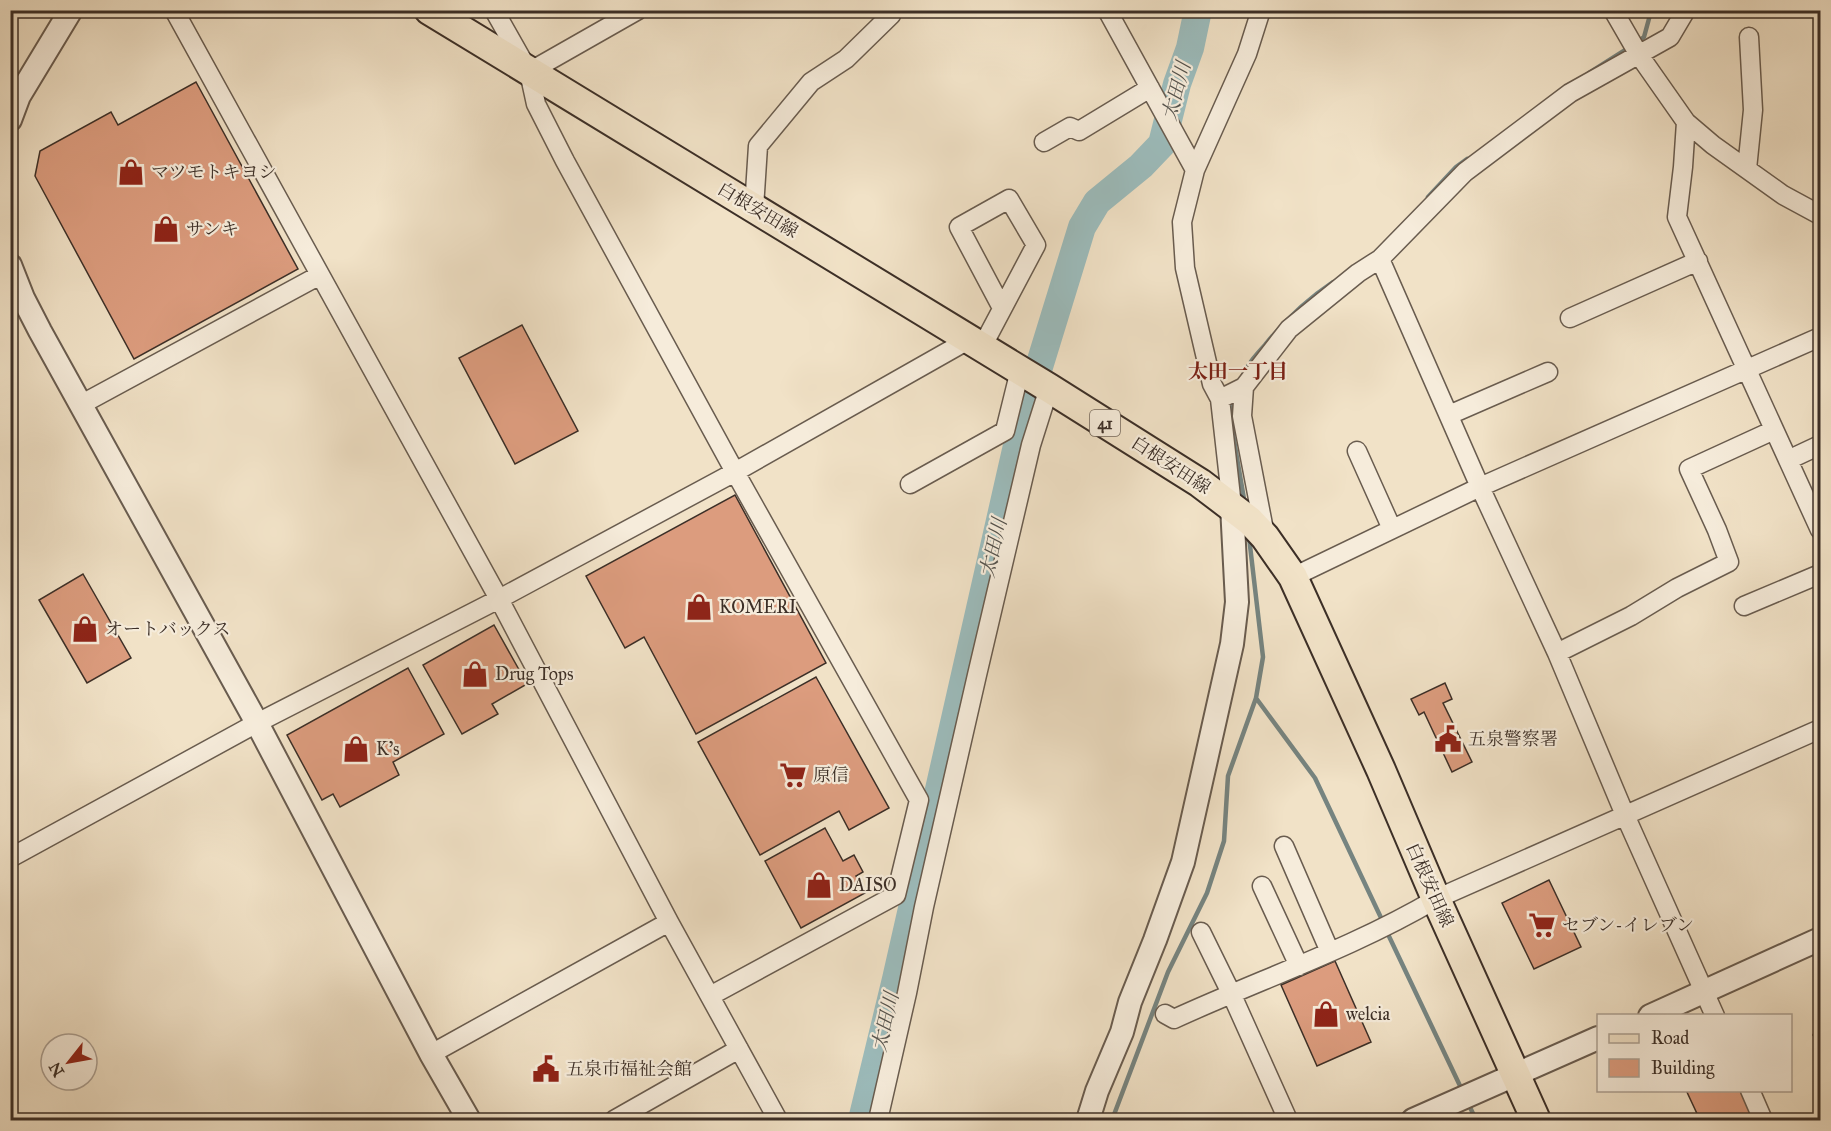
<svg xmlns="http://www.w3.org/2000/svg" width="1831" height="1131" font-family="'IM FELL Great Primer','Noto Serif JP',serif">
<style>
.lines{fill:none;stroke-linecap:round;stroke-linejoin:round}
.stream{stroke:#768480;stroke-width:4.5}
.river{stroke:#9cbcbc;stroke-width:28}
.building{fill:#dc9c7e;stroke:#3c2f27;stroke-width:1.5}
.minor-casing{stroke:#695c4f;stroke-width:21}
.tertiary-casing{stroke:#695c4f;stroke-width:26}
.primary-casing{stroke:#3c2f27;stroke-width:32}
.minor{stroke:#f6ecdb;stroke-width:18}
.tertiary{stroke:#f6ecdb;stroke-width:22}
.primary{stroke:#f1e2c7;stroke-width:28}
.labels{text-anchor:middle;stroke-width:4.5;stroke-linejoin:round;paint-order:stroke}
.shield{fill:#f6ecdb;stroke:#74685d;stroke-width:1.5}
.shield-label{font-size:16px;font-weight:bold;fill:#3c2f27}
.poi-label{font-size:18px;fill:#3c2f27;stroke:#f6ecdb;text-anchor:start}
.street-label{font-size:18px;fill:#3c2f27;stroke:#f6ecdb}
.water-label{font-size:20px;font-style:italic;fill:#54524c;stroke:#f6ecdb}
.neighbourhood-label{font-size:20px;font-weight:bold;fill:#7a1f14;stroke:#f6ecdb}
</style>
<rect width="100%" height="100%" fill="#f1e2c7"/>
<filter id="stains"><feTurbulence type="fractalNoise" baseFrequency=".00333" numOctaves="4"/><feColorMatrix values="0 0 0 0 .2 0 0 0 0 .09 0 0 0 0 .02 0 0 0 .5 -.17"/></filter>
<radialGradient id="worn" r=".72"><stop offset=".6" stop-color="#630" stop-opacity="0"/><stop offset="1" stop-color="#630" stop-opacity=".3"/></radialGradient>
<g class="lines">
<!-- stream -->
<path class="stream" d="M1637 42 1644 37 1650 15 1649 10
M1589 73 1630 47
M1428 197 1456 167 1467 159
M1241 379C1246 366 1255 356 1265 345 1285 320 1306 300 1333 282
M1233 398 1231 423 1245 505
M1256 698 1315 778 1383 922
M1386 930 1462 1090
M1468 1103 1476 1120
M1112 1120 1168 972 1207 893 1224 841 1228 776 1256 698 1263 657 1249 537"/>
<!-- river -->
<path class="river" d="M862 1120 896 979 1023 419 1082 227 1097 202 1141 166 1162 144 1177 84 1190 48 1198 10"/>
</g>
<!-- building -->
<path class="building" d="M196 82 298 269 134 359 35 176 40 151 111 112 118 125Z
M522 325 578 431 515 464 459 358Z
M735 495 826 663 696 734 644 637 625 648 586 576Z
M83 574 131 658 87 683 39 600Z
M494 625 527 684 492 704 498 714 462 734 423 665Z
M408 668 444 734 393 762 399 775 340 807 333 794 322 800 287 735Z
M816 677 889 808 849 830 839 811 760 855 698 742Z
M1445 683 1452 699 1443 703 1472 762 1452 772 1424 712 1419 715 1411 699Z
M825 828 843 861 854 855 863 872 856 876 865 893 801 928 765 861Z
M1549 880 1581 947 1534 969 1502 903Z
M1335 961 1371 1042 1317 1066 1281 985Z
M1820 1023V1048L1813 1035 1818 1024Z
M1686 1090H1742L1755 1118 1750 1120H1700Z
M651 1115 670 1120H649Z"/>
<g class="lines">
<defs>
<path id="minor" d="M174 10 499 599 669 922 778 1120
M494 10 529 72 536 104 565 161 735 472 919 800 896 895 710 996
M1107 10 1195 170
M1613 10 1639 55 1686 122 1713 145 1783 195 1820 215
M529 72 638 10
M1686 122 1683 167 1677 217 1820 530
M1044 142 1070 127 1079 131 1150 88
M1747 169 1753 110 1749 37
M754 208 758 146 811 82 846 59 891 15V10
M1380 259 1480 487 1557 653 1625 815 1715 1016
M1570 318 1698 261
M982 347 1036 245 1009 199 959 227 1002 308
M1244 387 1242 416 1265 535
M1220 399 1244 387 1289 329 1358 273 1380 259 1465 172 1570 93 1670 37 1686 10
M82 404 320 275
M1449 415 1548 372
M1357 451 1392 529
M1788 460 1820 445
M910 484 1005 431 1020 370
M1232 506 1220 399 1212 384 1185 268 1182 222 1195 170 1247 54 1261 10
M1293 577 1480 487 1820 337
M1744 606 1820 574
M1557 653 1631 616 1677 588 1729 562 1717 530 1689 469 1774 430
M1284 846 1330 952
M10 858 257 723 499 599 735 472 970 339
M1262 886 1299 966
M1201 932 1231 993 1288 1120
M1165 1014 1174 1019C1261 979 1353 948 1436 899L1820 729
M431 1054 669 922
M1750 1090 1763 1120
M614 1120 739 1049
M878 1120 907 993 924 907 977 675 1031 445 1049 388"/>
<path id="tertiary" d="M10 120 19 96 71 10
M10 265 23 298 40 331 257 723 431 1054 469 1120
M1650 1016 1820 939
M1088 1120 1097 1091 1122 1032 1130 1002 1155 940 1183 862 1232 644 1237 602 1232 506
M1413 1120 1598 1038"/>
<path id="primary" d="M429 10 1049 388 1200 483 1250 521 1265 537 1293 577 1381 770 1436 899 1536 1120"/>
</defs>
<!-- minor casing -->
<use href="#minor" class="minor-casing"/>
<!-- tertiary casing -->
<use href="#tertiary" class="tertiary-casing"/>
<!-- primary casing -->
<use href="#primary" class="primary-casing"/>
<!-- minor -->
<use href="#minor" class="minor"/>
<!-- tertiary -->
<use href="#tertiary" class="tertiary"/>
<!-- primary -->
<use href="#primary" class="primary"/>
</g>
<!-- icons -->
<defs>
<symbol id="shop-bare" viewBox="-9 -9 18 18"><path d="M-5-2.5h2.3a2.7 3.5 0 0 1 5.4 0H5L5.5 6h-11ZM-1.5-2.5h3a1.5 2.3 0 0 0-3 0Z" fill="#8f2418" stroke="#f6ecdb" stroke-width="2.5" paint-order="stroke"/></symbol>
<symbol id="civic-bare" viewBox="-9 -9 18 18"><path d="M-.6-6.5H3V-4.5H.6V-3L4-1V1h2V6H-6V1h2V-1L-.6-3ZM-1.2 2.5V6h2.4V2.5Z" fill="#8f2418" stroke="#f6ecdb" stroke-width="2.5" paint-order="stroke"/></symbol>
<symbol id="supermarket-bare" viewBox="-9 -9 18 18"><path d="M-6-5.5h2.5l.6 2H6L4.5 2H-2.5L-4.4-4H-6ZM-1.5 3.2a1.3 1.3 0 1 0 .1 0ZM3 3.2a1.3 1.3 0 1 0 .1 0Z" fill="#8f2418" stroke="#f6ecdb" stroke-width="2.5" paint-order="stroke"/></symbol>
</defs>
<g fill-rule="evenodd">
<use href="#shop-bare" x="112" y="153" width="38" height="38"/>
<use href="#shop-bare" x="147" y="210" width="38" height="38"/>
<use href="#shop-bare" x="680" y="588" width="38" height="38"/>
<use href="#shop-bare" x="66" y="610" width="38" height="38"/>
<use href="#shop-bare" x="456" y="655" width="38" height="38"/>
<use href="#civic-bare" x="1429" y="720" width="38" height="38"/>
<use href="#shop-bare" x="337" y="730" width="38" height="38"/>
<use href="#supermarket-bare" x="774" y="756" width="38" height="38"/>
<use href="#shop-bare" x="800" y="866" width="38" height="38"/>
<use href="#supermarket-bare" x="1523" y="906" width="38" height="38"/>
<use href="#shop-bare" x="1307" y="995" width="38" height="38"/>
<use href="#civic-bare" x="527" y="1050" width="38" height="38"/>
</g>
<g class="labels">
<!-- shield labels -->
<rect class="shield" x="1090" y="410" width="30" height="26" rx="4.5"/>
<g class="shield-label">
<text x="1105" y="429">41</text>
</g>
<!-- poi labels -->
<g class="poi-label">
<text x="151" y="178">マツモトキヨシ</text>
<text x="186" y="235">サンキ</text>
<text x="719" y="613">KOMERI</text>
<text x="105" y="635">オートバックス</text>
<text x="495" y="680">Drug Tops</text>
<text x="1468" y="745">五泉警察署</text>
<text x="376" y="755">K's</text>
<text x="813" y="781">原信</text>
<text x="839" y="891">DAISO</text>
<text x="1562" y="931">セブン-イレブン</text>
<text x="1346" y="1020">welcia</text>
<text x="566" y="1075">五泉市福祉会館</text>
</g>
<!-- street labels -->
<g class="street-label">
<text transform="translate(758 210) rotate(31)" y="6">白根安田線</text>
<text transform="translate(1171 465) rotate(33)" y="6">白根安田線</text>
<text transform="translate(1430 885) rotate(66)" y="6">白根安田線</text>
</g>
<!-- water labels -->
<g class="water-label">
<text transform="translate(1176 91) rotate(-75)" y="7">太田川</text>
<text transform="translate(993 548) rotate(-77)" y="7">太田川</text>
<text transform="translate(885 1022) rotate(-77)" y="7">太田川</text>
</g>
<!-- neighbourhood labels -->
<g class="neighbourhood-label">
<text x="1238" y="378">太田一丁目</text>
</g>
</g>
<!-- margin -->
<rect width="1831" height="1131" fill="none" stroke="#f1e2c7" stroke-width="36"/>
<rect x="12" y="12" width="1807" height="1107" fill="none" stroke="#3c2f27" stroke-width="3"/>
<rect x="18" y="18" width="1795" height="1095" fill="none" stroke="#3c2f27" stroke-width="1.5"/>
<!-- legend -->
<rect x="1597" y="1014" width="195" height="78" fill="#f6ecdb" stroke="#aca093" stroke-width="1.5"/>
<rect x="1609" y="1034" width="30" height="9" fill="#f1e2c7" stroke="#aca093" stroke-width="1.5"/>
<text x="1651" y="1044" font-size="18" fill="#3c2f27">Road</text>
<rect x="1609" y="1059" width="30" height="18" fill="#dc9c7e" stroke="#aca093" stroke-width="1.5"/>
<text x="1651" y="1074" font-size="18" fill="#3c2f27">Building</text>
<!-- north arrow -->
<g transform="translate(69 1062) rotate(239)"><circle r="28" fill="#f6ecdb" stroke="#aca093" stroke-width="1.5"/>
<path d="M0-4.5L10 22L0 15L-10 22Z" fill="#8f2418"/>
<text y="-9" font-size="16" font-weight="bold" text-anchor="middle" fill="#3c2f27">N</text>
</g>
<rect width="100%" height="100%" filter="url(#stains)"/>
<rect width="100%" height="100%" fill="url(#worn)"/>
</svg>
